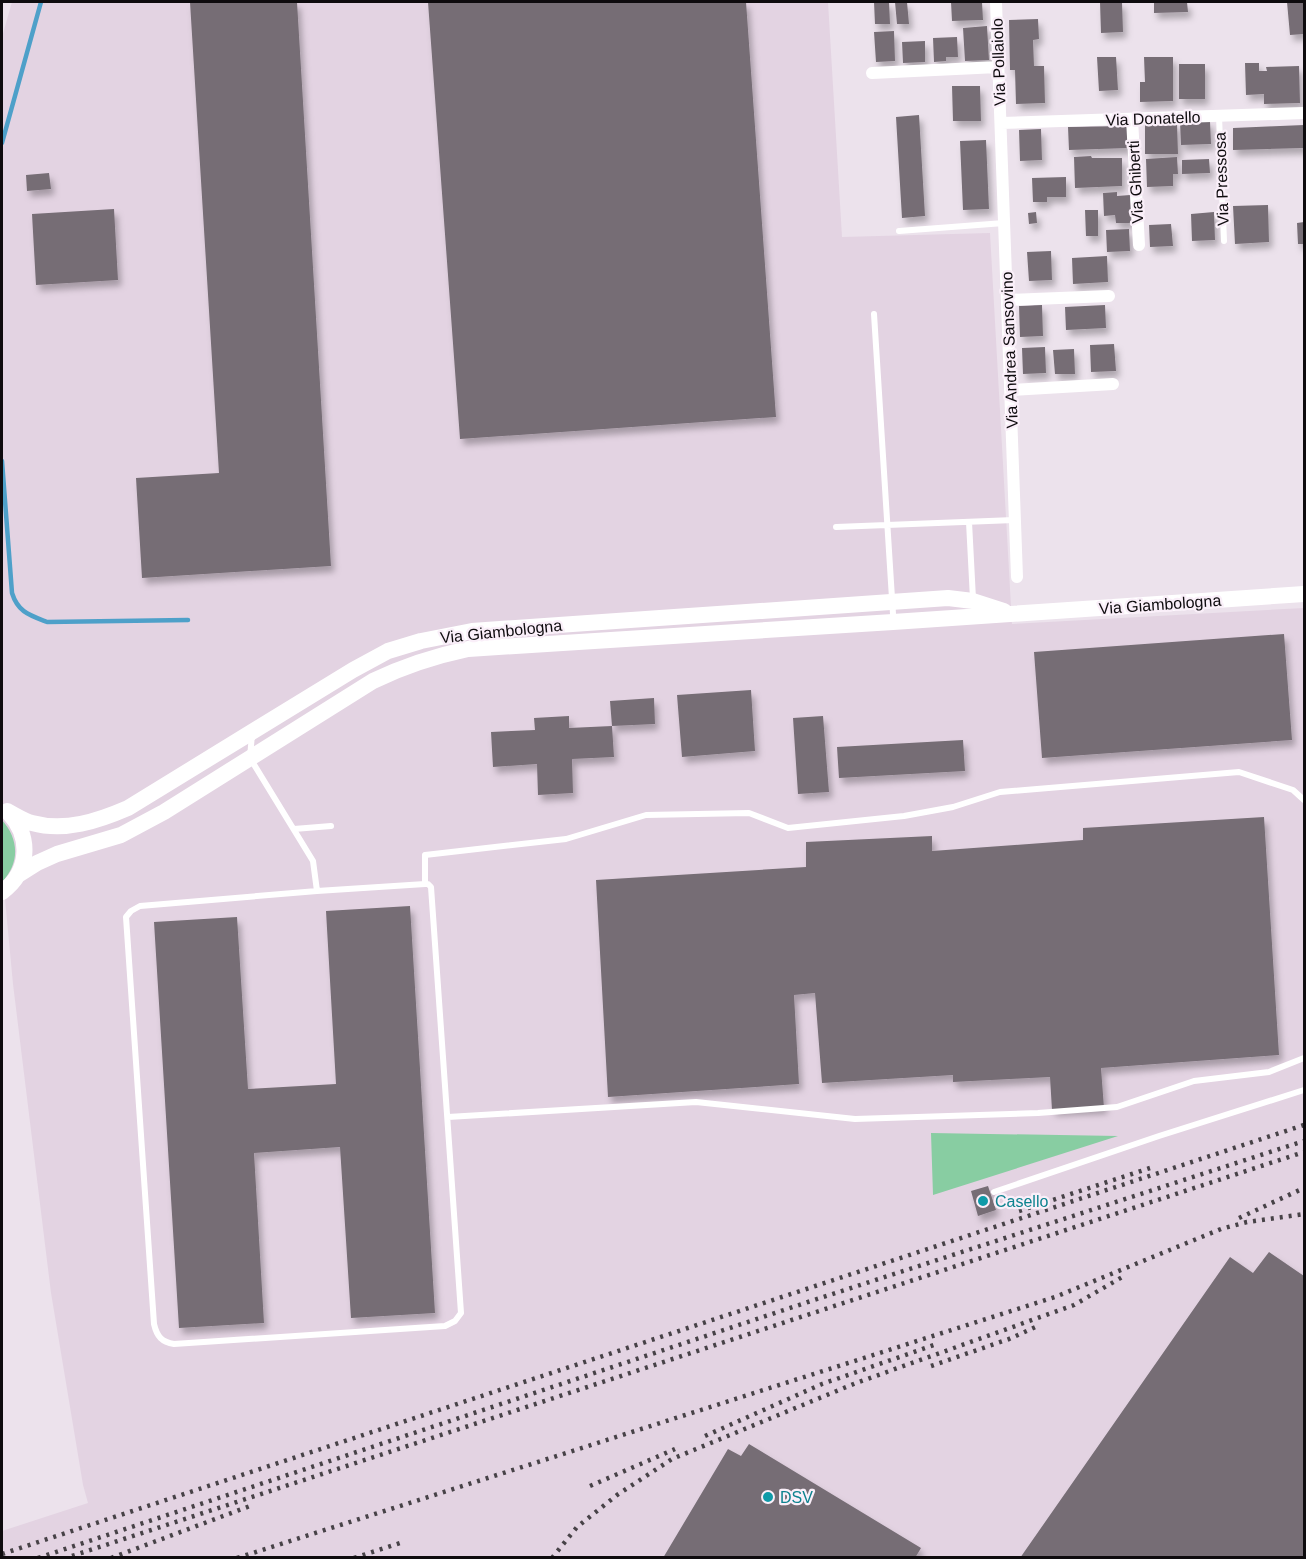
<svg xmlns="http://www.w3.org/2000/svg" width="1306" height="1559" font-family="Arial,sans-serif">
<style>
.built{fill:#e3d3e2}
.green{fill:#88cda2}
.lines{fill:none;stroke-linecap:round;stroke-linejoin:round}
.stream{stroke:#4ea0c9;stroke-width:4.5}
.building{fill:#766d75;filter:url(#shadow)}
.lane{stroke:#fff;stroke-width:6}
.street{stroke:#fff;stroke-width:12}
.secondary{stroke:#fff;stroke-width:16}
.rail{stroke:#474247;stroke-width:4.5;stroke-dasharray:3 6;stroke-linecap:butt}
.culture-dot{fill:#0f9aa8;stroke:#faeff9;stroke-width:2}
.labels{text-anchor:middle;stroke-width:4.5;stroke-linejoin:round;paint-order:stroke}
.street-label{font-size:16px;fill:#0e0b0e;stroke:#faeff9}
.culture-label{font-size:16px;fill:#0d838f;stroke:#faeff9;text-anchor:start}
</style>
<defs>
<filter id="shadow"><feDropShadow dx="3.5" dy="6" stdDeviation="3" flood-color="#0004"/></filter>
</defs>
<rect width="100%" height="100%" fill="#ece2ec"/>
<!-- built -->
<path class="built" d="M12 2H828L842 237 990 233 1012 624 1304 608V1557L2 1558V1531L88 1503 83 1485 51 1293 13 984 2 867V37Z"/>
<!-- green -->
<path class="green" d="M2 820C19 839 20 863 2 882Z
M931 1133 1118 1136 933 1195Z"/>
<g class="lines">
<!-- stream -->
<path class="stream" d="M2 143 41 2
M2 461 12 593C18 612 29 615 47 622L188 620"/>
</g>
<!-- building -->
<path class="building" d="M190 2H297L331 566 142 578 136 478 219 473Z
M428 2H746L776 417 460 439Z
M874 2H889L890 24H875Z
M895 2H907L909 24H897Z
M951 2H982L983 20 952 21Z
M1100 2H1122L1123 32 1101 33Z
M1154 2H1187L1188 12 1154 13Z
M1287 2H1304V34L1290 35Z
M1038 19 1039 39 1033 40 1034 66H1044L1045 103 1016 104 1015 70H1010L1009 20Z
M987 26 989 60 965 61 963 28Z
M894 31 895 61 876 62 874 32Z
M957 37 958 57H946V61L934 62 933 38Z
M925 41V62L903 63 902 42Z
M1097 57H1116L1118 90 1099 91Z
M1144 57H1173V101L1140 102V82H1145Z
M1245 63H1259V71H1267L1266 67 1299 66 1300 103 1264 104V94L1246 95Z
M1179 64H1205V99H1179Z
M952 86H980L981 121H953Z
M919 115 925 216 902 218 896 117Z
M1210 121 1211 144 1181 145 1180 122Z
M1145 123H1177L1178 154H1145Z
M1304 125V148L1233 150V128Z
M1127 126 1128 148 1069 150 1068 127Z
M1041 129 1042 160 1020 161 1019 130Z
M986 140 989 209 963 210 960 141Z
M1091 156 1092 158H1122V186L1075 188 1074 157Z
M1177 157 1178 174H1173V186L1147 187 1146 159Z
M1209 159 1210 173 1182 174V160Z
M49 173 51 189 27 191 26 175Z
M1066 177V197H1047V202H1033L1032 178Z
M1117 192V196L1130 195 1131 223H1116L1115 215 1104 216 1103 193Z
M1268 205 1269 242 1235 244 1233 206Z
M114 209 118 280 36 285 32 214Z
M1085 210H1098V236H1086Z
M1036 212 1037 223 1029 224 1028 213Z
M1214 212 1215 240 1192 241 1191 214Z
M1304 222V244H1298L1297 223Z
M1171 224 1173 246 1150 247 1149 225Z
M1129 229 1130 251 1107 252 1106 230Z
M1051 251 1052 280 1029 281 1027 252Z
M1107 256 1108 282 1073 284 1072 258Z
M1042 305 1043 336 1020 337 1019 306Z
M1105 305 1106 328 1066 330 1065 307Z
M1114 344 1116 371 1091 372 1090 345Z
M1045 347 1046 373 1023 374 1022 348Z
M1074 349 1075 374H1055L1053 350Z
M1284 634 1292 740 1042 758 1034 652Z
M751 690 755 751 682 757 677 695Z
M654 698 655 724 612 726 610 701Z
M569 716V728L612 726 614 757 572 759 573 793 538 795 537 764 493 767 491 732 535 730 534 718Z
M823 716 829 792 798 794 793 718Z
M963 740 965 771 839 778 837 747Z
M1264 817 1279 1055 1101 1068 1104 1108 1052 1110 1050 1077 953 1082V1075L822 1083 815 993 794 995 799 1084 608 1097 596 880 806 867V842L932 836V851L1083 840V828Z
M410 906 435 1313 351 1318 340 1147 254 1153 264 1323 179 1328 154 922 237 917 248 1089 336 1084 326 911Z
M988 1186 996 1210 978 1216 971 1191Z
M1269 1252 1304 1276V1553L1302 1558H1020L1230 1257 1253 1273Z
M749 1444 921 1548 915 1558H663L728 1449 741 1456Z"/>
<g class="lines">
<!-- lane -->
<path class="lane" d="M1219 116 1224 241
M899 231 1004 223
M874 314 893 614
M969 522 973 599
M836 527 1014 520
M252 734 250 758 313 861 317 891 140 906 131 911 126 917 154 1324C157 1337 162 1342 174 1344L445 1326 455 1321 461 1313 431 887 428 884H425L317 891
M294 829 331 826
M425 884V855L566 839 646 815 749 813 788 828 904 816 953 807 1000 792 1239 772 1293 790 1304 800
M448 1117 696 1102 855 1119 1038 1113 1117 1107 1194 1081 1269 1072 1304 1058
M994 1192 1159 1136 1304 1090"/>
<!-- street -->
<path class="street" d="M996 2 1017 577
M872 73 998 67
M1132 119 1139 245
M1001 123 1304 113
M1007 300 1109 296
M1010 390 1113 384"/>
<!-- secondary -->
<path class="secondary" d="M7 811C15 815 24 821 32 823 65 832 98 821 128 808L353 670 388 651 421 641 472 631 948 598 973 601 1004 611
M18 875 37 863 57 854 121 835 164 812 373 681C404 666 435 656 468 649L893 622 1304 594
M2 892C29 872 32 838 9 813"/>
<!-- rail -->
<path class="rail" d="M1019 1211 1150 1168
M1239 1218 1304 1188
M931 1366 1009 1339 1040 1325
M705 1436 822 1384 934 1345
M590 1486 675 1449
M2 1554 1304 1125
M72 1556 1304 1152
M38 1558 814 1300 1304 1141
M111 1558 250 1506
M237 1558 1055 1297 1221 1229 1247 1222 1304 1214
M354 1558 400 1543
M552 1558 577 1527 617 1495 672 1459 856 1383 1074 1305 1124 1276"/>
</g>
<!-- markers -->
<g class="culture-dot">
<circle cx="983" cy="1201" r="6"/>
<circle cx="768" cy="1497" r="6"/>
</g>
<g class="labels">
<!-- street labels -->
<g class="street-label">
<text transform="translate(998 62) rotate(-92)" y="6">Via Pollaiolo</text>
<text transform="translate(1153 118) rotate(-2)" y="6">Via Donatello</text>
<text transform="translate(1221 179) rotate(-92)" y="6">Via Pressosa</text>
<text transform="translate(1135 182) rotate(-93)" y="6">Via Ghiberti</text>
<text transform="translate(1009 350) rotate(-92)" y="6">Via Andrea Sansovino</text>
<text transform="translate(1160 604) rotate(-4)" y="6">Via Giambologna</text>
<text transform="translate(501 631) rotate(-6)" y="6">Via Giambologna</text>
</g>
<!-- culture labels -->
<g class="culture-label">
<text x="995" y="1207">Casello</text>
<text x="780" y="1503">DSV</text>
</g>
</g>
<!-- border -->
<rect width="1306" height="1559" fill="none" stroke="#0e0b0e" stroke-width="6"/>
</svg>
